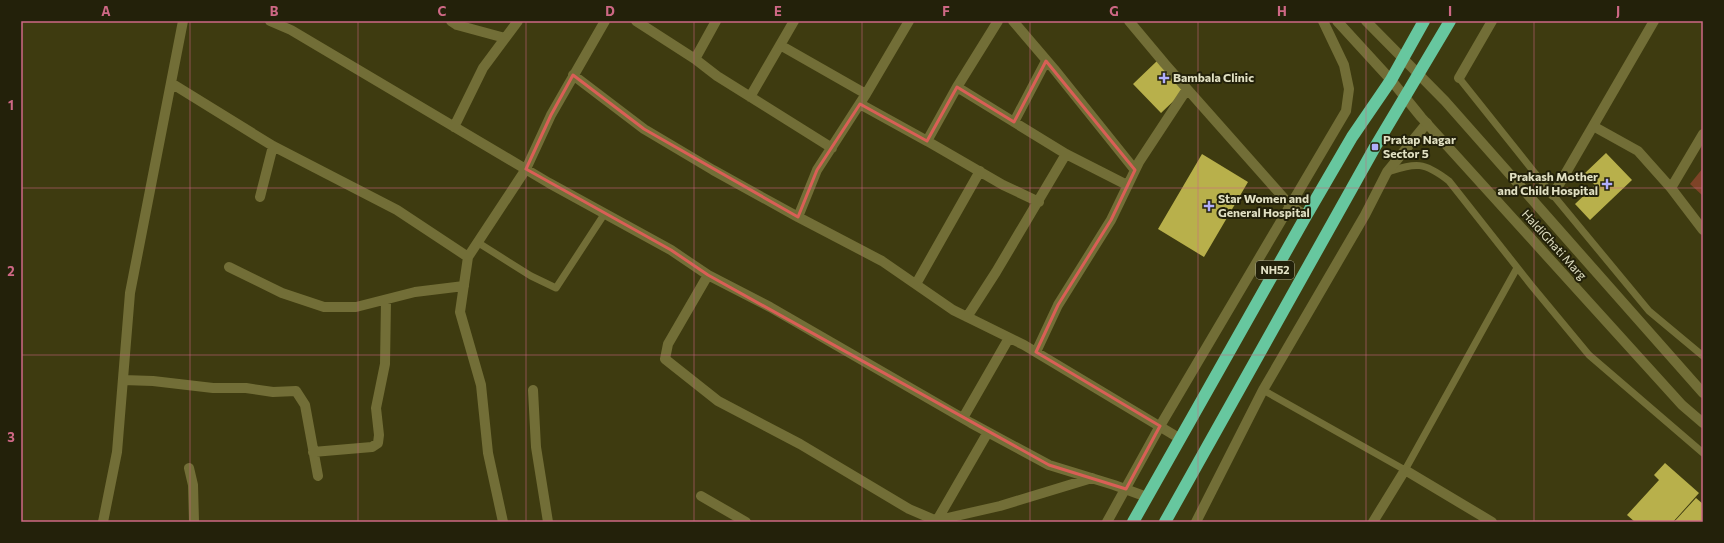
<svg xmlns="http://www.w3.org/2000/svg" width="1724" height="543" font-family="Commissioner,sans-serif">
<style>
.green{fill:#7e4327}
.building{fill:#b8b04b}
.lines{fill:none;stroke-linecap:round;stroke-linejoin:round}
.lane{stroke:#726e37;stroke-width:7}
.street{stroke:#726e37;stroke-width:10}
.secondary{stroke:#726e37;stroke-width:10}
.highway{stroke:#67c79f;stroke-width:12}
.marked{fill:none;stroke:#d95f56;stroke-width:3;stroke-linejoin:round}
.grid{fill:none;stroke:#ce6885;stroke-width:1;stroke-opacity:0.55}
.poi-dot{fill:#b0aefa;stroke:#23210a;stroke-width:1.5}
.labels{text-anchor:middle;stroke-width:4;stroke-linejoin:round;paint-order:stroke}
.shield{fill:#23210a;stroke:#a8a78c;stroke-width:1}
.shield-label{font-size:11px;font-weight:bold;fill:#e1e0c3}
.poi-label{font-size:12px;font-weight:bold;fill:#e1e0c3;stroke:#23210a;text-anchor:start}
.street-label{font-size:12px;fill:#e1e0c3;stroke:#23210a}
.neatline{fill:none;stroke:#ce6885;stroke-width:1.5}
.grid-label{font-size:13px;text-anchor:middle;font-weight:bold;fill:#ce6885}
</style>
<rect width="100%" height="100%" fill="#3e3b10"/>
<!-- green -->
<path class="green" d="M1703 168V196L1690 184Z"/>
<!-- building -->
<path class="building" d="M1157 61 1185 90 1161 113 1133 84Z
M1606 153 1632 180 1590 220 1575 204 1595 185 1584 174Z
M1202 154 1248 182 1204 257 1158 229Z
M1665 463 1699 493 1673 522H1635L1627 515 1659 480 1654 475Z
M1696 498 1703 504V522H1674Z"/>
<g class="lines">
<!-- lane -->
<path class="lane" d="M1459 78 1534 172 1649 311 1703 356
M1387 172C1417 163 1423 161 1449 181L1531 285 1589 355 1703 453
M477 242 531 276 556 288 605 213
M1263 390 1405 470 1517 268"/>
<!-- street -->
<path class="street" d="M270 21 291 30 549 183 671 250 708 275 770 307 971 423 1049 465 1114 485 1147 497
M451 21 457 25 505 38
M636 21 695 59 717 76 832 148
M909 21 866 94 817 170 798 217 882 261 953 310 1024 345 1179 438
M998 21 957 87 927 141 1003 185 1039 202
M1013 21 1054 69 1135 170
M1129 21 1165 64 1290 205 1306 216
M780 45 866 94
M695 59 716 21
M573 75 644 129 713 170 798 217
M1459 78 1492 21
M171 83 273 146 397 210 468 257 526 169 551 115 605 21
M957 87 1066 154 1127 185
M750 97 794 21
M860 104 927 141
M1014 122 1046 61
M1593 126 1638 151 1671 188 1703 230
M454 127 483 68 518 21
M1671 188 1703 134
M1553 195 1654 21
M260 197 273 146
M468 257 460 312 481 385 488 453 503 522
M229 267 282 293 324 307H356L415 292 464 286
M708 275 668 344 665 359 718 401 800 444 909 509 937 521
M916 284 980 171
M967 317 996 272 1066 154
M1036 352 1058 305 1111 220 1139 162 1187 89
M123 380 153 381 213 388H246L273 392 296 391 305 405 318 476
M533 390 536 447 548 522
M963 418 1009 338
M313 452 372 447 378 443 379 435 376 408 385 364 386 300
M189 468 193 485 194 522
M701 496 746 522
M103 522 117 452 130 293 183 21
M930 522 1000 506 1092 478
M936 522 988 432
M1196 522 1263 390 1365 215 1387 172 1427 123
M1373 522 1405 470 1492 522"/>
<!-- secondary -->
<path class="secondary" d="M1337 21 1391 80 1421 117 1682 405 1703 423
M1366 21 1445 101 1703 393
M1107 522 1160 426 1346 111 1349 89 1344 65 1323 21"/>
<!-- highway -->
<path class="highway" d="M1133 522 1306 216 1352 137 1391 80 1424 21
M1165 522 1375 147 1450 21"/>
</g>
<!-- marked area -->
<path class="marked" d="M1046 61 1135 170 1111 220 1058 305 1036 352 1160 426 1126 489 1049 465 708 275 671 250 526 169 551 115 573 75 644 129 798 217 817 170 860 104 927 141 957 87 1014 122Z"/>
<!-- grid -->
<path class="grid" d="M190 21V522M358 21V522M526 21V522M694 21V522M862 21V522M1030 21V522M1198 21V522M1366 21V522M1534 21V522M21 188H1703M21 355H1703"/>
<!-- markers -->
<g class="poi-dot">
<path d="M1162 72h4v4h4v4h-4v4h-4v-4h-4v-4h4z"/>
<rect x="1371" y="143" width="8" height="8" rx="2"/>
<path d="M1605 178h4v4h4v4h-4v4h-4v-4h-4v-4h4z"/>
<path d="M1207 200h4v4h4v4h-4v4h-4v-4h-4v-4h4z"/>
</g>
<g class="labels">
<!-- shield labels -->
<rect class="shield" x="1256" y="261" width="38" height="18" rx="3"/>
<g class="shield-label">
<text x="1275" y="274">NH52</text>
</g>
<!-- poi labels -->
<g class="poi-label">
<text x="1173" y="82">Bambala Clinic</text>
<text x="1383" y="144">Pratap Nagar<tspan x="1383" dy="14">Sector 5</tspan></text>
<text x="1598" y="181" text-anchor="end">Prakash Mother<tspan x="1598" dy="14">and Child Hospital</tspan></text>
<text x="1218" y="203">Star Women and<tspan x="1218" dy="14">General Hospital</tspan></text>
</g>
<!-- street labels -->
<g class="street-label">
<text transform="translate(1554 245) rotate(48)" y="4">HaldiGhati Marg</text>
</g>
</g>
<!-- border -->
<rect width="1724" height="543" fill="none" stroke="#23210a" stroke-width="44"/>
<rect x="22" y="22" width="1680" height="499" class="neatline"/>
<g class="grid-label">
<text x="106" y="16">A</text>
<text x="274" y="16">B</text>
<text x="442" y="16">C</text>
<text x="610" y="16">D</text>
<text x="778" y="16">E</text>
<text x="946" y="16">F</text>
<text x="1114" y="16">G</text>
<text x="1282" y="16">H</text>
<text x="1450" y="16">I</text>
<text x="1618" y="16">J</text>
<text x="11" y="110">1</text>
<text x="11" y="276">2</text>
<text x="11" y="442">3</text>
</g>
</svg>
